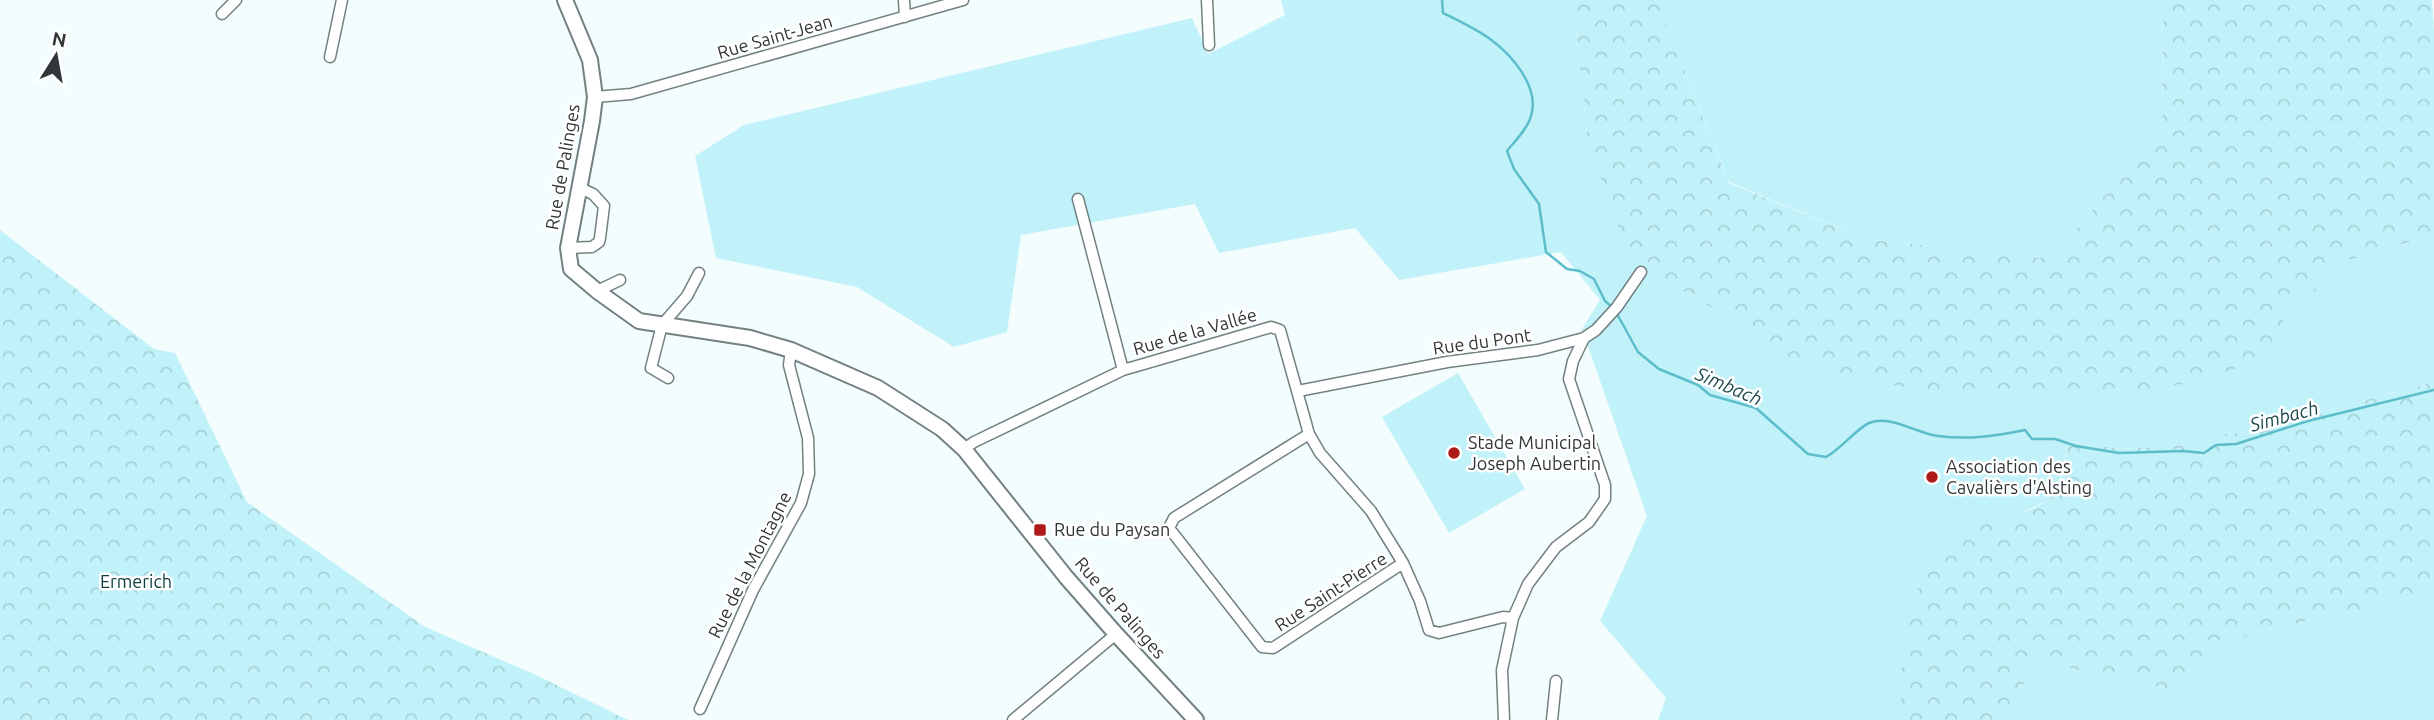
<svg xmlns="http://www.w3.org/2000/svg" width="2434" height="720" font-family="Ubuntu,sans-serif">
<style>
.grass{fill:#c2f2f9}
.forest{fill:url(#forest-crowns)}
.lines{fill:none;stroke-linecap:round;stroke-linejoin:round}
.stream{stroke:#5cbdcb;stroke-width:2.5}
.street-casing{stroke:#738183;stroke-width:13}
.secondary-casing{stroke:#738183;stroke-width:18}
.street{stroke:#fff;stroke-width:10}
.secondary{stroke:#fff;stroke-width:14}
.poi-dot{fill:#ad1b19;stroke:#fff;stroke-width:2.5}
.labels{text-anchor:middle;stroke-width:5;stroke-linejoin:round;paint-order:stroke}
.street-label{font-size:18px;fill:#313738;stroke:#fff}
.poi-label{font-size:18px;fill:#313738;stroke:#fff;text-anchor:start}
.park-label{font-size:18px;fill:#0e3c42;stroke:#fff}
.water-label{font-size:19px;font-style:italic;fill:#1d4a50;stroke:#fff}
</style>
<defs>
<pattern id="forest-crowns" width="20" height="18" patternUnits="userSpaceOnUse" patternTransform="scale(1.75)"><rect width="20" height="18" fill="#c2f2f9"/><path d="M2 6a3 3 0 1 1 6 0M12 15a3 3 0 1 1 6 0" fill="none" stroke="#a7d0d6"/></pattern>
</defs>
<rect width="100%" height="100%" fill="#f3fdfe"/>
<!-- grass -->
<path class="grass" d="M1281 0H1557L1576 30 1588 144 1643 267 1724 315 1764 344 1798 362 1853 379 1935 392 2283 317 2315 291 2330 265 2416 240 2434 244V382L2242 433 2218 434 2201 444 2120 449 2068 441 2058 490 2047 501 2023 512 1912 609 1902 672V720H1658L1666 698 1600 621 1647 516 1582 329 1600 300 1561 252 1399 280 1355 228 1219 253 1195 204 1021 235 1007 332 954 347 857 287 716 258 695 156 744 125 1192 18 1208 54 1285 15Z
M1691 0H2163L2162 128 2051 259 1865 239 1729 182 1665 21Z
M1458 373 1525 489 1449 533 1382 417Z
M2434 591V720H2006L2035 661 2179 691 2250 633 2364 609Z"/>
<!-- forest -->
<path class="forest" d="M1557 0H1691L1665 21 1729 183 1865 239 2051 259 2162 128 2163 0H2432L2434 29V244L2416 240 2331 265 2315 291 2283 317 2279 354 2191 383 2144 389 2042 392H1935L1853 379 1798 362 1764 344 1724 315 1643 267 1621 234 1588 144 1576 30Z
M0 230 154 349 175 353 247 502 425 627 534 674 628 720H0Z
M2434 382V591L2364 609 2250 633 2179 691 2035 661 2006 720H1902C1898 668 1906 605 1932 559 1934 555 1936 548 1940 545 1964 521 2046 518 2058 488 2064 474 2065 455 2068 441L2120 449 2201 444 2218 434 2242 433Z"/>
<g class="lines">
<!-- stream -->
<path class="stream" d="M1442 0 1443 13C1459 21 1476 29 1490 39 1512 55 1540 87 1531 116 1528 128 1515 141 1507 151L1514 169 1539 204 1546 252 1567 269 1580 271 1594 279 1605 301 1612 307
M1616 312 1638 352 1659 369 1698 385 1710 395 1756 408 1808 454 1826 457C1841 449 1856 429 1869 423 1891 414 1917 434 1938 436 1968 440 1996 436 2025 430L2032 439H2055L2076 446 2119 453 2183 451 2204 453 2216 445 2236 444 2308 421 2434 390"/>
<defs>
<path id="street" d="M904 0 905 17
M1207 0 1209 45
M222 14 236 0
M330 57 342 0
M595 97 631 94 963 0
M1078 199 1123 370
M568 248 592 247 599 242 600 238 604 206 593 194 580 188
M597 291 620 280
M668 378 651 368 662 325 687 296 699 273
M1298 391 1447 362 1538 350 1584 338 1596 330 1617 307 1641 272
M1309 434 1174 518 1169 528 1262 647 1273 648 1403 563
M964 449 974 442 1123 370 1271 327 1280 330 1309 434 1320 453 1371 511 1403 563 1420 601 1429 630 1439 633 1503 617 1513 618
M700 709 753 590 801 503 809 474 808 438 789 365 791 350
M1013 720 1116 634
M1504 720 1502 670 1513 618 1528 584 1556 547 1589 522 1605 499V485L1569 379 1573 361 1584 338
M1552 720 1556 681"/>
<path id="secondary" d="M565 0 590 60 595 97 592 121 568 248 571 269 597 291 639 321 750 338 791 350 878 388 942 429 964 449 1066 577 1116 634 1196 720"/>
</defs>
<!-- street casing -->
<use href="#street" class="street-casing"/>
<!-- secondary casing -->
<use href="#secondary" class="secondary-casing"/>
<!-- street -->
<use href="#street" class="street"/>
<!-- secondary -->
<use href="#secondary" class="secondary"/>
</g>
<!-- markers -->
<g class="poi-dot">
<circle cx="1454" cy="453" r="7"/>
<circle cx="1932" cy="477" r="7"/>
<rect x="1033" y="523" width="14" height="14" rx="3.5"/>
</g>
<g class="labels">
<!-- street labels -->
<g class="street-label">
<text transform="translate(775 37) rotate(-16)" y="6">Rue Saint-Jean</text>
<text transform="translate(563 167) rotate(-80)" y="6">Rue de Palinges</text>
<text transform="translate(1195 332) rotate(-16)" y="6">Rue de la Vallée</text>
<text transform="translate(1482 342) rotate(-8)" y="6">Rue du Pont</text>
<text transform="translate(750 565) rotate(-63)" y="6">Rue de la Montagne</text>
<text transform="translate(1331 592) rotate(-33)" y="6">Rue Saint-Pierre</text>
<text transform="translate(1120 608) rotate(49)" y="6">Rue de Palinges</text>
</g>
<!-- poi labels -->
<g class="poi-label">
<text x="1468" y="449">Stade Municipal<tspan x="1468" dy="21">Joseph Aubertin</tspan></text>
<text x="1946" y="473">Association des<tspan x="1946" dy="21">Cavalièrs d'Alsting</tspan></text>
<text x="1054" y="536">Rue du Paysan</text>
</g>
<!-- park labels -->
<g class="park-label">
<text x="136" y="588">Ermerich</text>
</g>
<!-- water labels -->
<g class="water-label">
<text transform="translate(1729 386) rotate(23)" y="7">Simbach</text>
<text transform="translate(2284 416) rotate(-15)" y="7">Simbach</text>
</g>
</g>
<!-- north arrow -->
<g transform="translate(56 56) rotate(11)" stroke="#ffffff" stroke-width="5" paint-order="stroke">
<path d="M0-5L12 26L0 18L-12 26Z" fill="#313738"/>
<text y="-10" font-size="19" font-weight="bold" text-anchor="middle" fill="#313738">N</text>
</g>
</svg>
